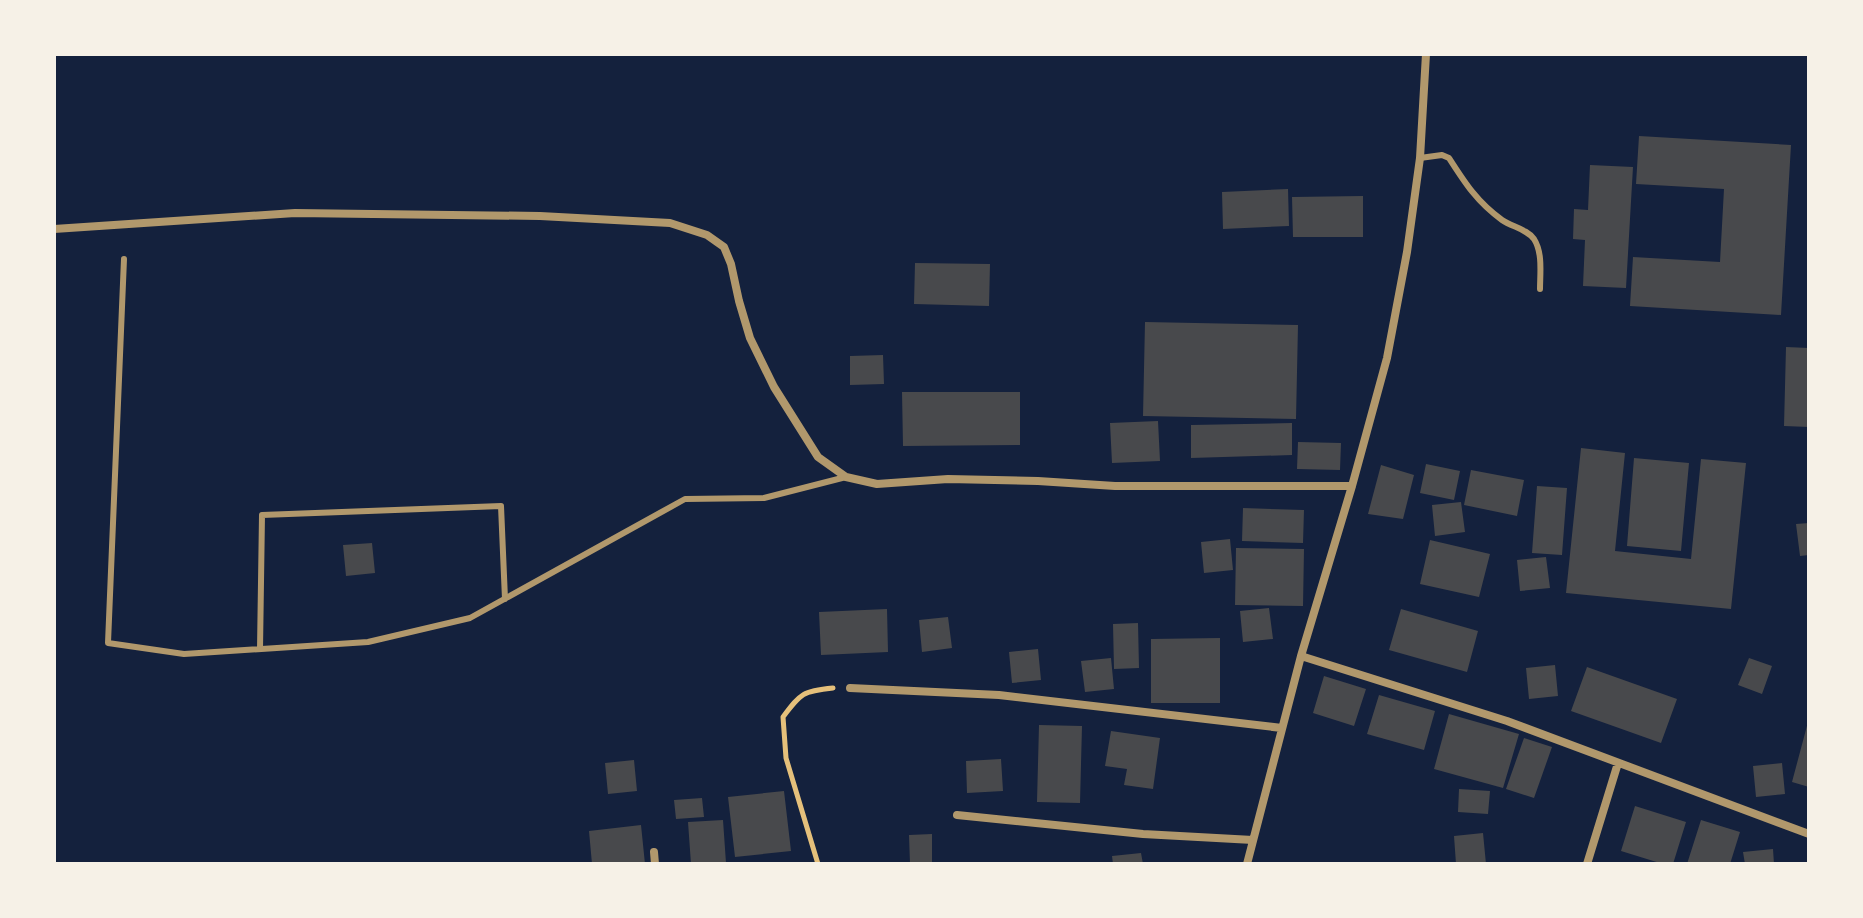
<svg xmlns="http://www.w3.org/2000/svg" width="1863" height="918" font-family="'DejaVu Sans',sans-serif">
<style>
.building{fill:#48494c}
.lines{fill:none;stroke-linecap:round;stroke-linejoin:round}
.path{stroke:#e5c07b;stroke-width:5}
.service{stroke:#b1986c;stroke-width:6}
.minor{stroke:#b1986c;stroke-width:8}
</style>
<rect width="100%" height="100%" fill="#14213d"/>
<!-- building -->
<path class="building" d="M1639 136 1791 145 1781 315 1630 306 1633 257 1720 262 1724 189 1636 184Z
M1590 165 1633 167 1626 288 1583 286 1585 240 1573 239 1574 209 1588 210Z
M1288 189 1289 226 1223 229 1222 192Z
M1363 196V237H1293L1292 197Z
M915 263 990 264 989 306 914 304Z
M1145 322 1298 325 1296 419 1143 416Z
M1786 347 1809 348V427L1784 426Z
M883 355 884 384 850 385V356Z
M902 392H1020V445L903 446Z
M1158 421 1160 461 1112 463 1110 423Z
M1292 423V455L1191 458V425Z
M1298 442 1341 443 1340 470 1297 469Z
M1581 448 1625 453 1615 551 1691 559 1701 459 1746 463 1731 609 1566 593Z
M1634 458 1689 463 1681 551 1627 546Z
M1426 464 1460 471 1454 500 1420 493Z
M1381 465 1414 475 1403 519 1368 514Z
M1471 470 1524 480 1517 516 1464 505Z
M1537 486 1567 488 1562 555 1532 553Z
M1461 502 1465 532 1435 536 1432 505Z
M1243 508 1304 510 1303 543 1242 541Z
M1809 523V555L1800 556 1796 524Z
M1230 539 1233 570 1204 573 1201 542Z
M1430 540 1490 554 1479 597 1420 584Z
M372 543 375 573 346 576 343 545Z
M1236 548 1304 549 1303 606 1235 605Z
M1546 557 1550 588 1520 591 1517 560Z
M1269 608 1273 639 1243 642 1240 611Z
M887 609 888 652 821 655 819 612Z
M1401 609 1478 631 1467 672 1389 650Z
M948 617 952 648 922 652 919 620Z
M1138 623 1139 668 1114 669 1113 624Z
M1220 638V703H1151V639Z
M1038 649 1041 680 1012 683 1009 652Z
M1111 658 1114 689 1085 692 1081 661Z
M1749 658 1772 666 1762 694 1738 685Z
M1555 665 1558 696 1529 699 1526 668Z
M1587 667 1677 699 1661 743 1571 711Z
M1324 676 1366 689 1354 726 1313 713Z
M1379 695 1435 711 1424 750 1367 734Z
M1449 714 1519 734 1503 788 1434 769Z
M1808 722 1809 723V787L1792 782Z
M1039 725 1082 726 1080 803 1037 802Z
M1111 731 1160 738 1153 789 1124 785 1127 769 1105 766Z
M1524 738 1552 747 1534 798 1506 789Z
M1001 759 1003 791 967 793 966 761Z
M634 760 637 791 608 794 605 763Z
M1782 763 1785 794 1756 797 1753 766Z
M1459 789 1490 791 1488 814 1458 812Z
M784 791 791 851 735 857 728 797Z
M702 798 704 817 676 819 674 800Z
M1635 806 1686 822 1673 864H1663L1621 851Z
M723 820 726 863 691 864 688 822Z
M1701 820 1740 832 1730 864H1687Z
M641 825 645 864H592L589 831Z
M1483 833 1486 864H1456L1454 836Z
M932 834V864H910L909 835Z
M1773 849 1774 864H1745L1743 852Z
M1141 853 1143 864H1113L1112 856Z"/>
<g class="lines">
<!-- path -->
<path class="path" d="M818 864 786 758 783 717C801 693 803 691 833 688"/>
<!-- service -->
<path class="service" d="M1420 158 1442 155 1449 158C1465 183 1477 202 1502 220 1512 227 1527 229 1534 239 1543 253 1540 274 1540 289
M124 259 108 643 184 654 368 642 470 618 685 499 764 498 846 477
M260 649 262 515 501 506 505 599"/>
<!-- minor -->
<path class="minor" d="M54 229 295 213 540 216 670 223 707 235 724 247 731 264 739 301 750 338 774 387 818 457 846 477 877 484 948 479 1038 481 1115 486H1352
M1301 656 1507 721 1809 834
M850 688 999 695 1282 728
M957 815 1143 834 1253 840
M654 852 655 864
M1247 864 1301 656 1352 486 1387 358 1407 252 1420 158 1426 54
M1587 864 1618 763"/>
</g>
<!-- border -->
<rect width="1863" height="918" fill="none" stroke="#f6f1e7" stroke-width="112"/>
</svg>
